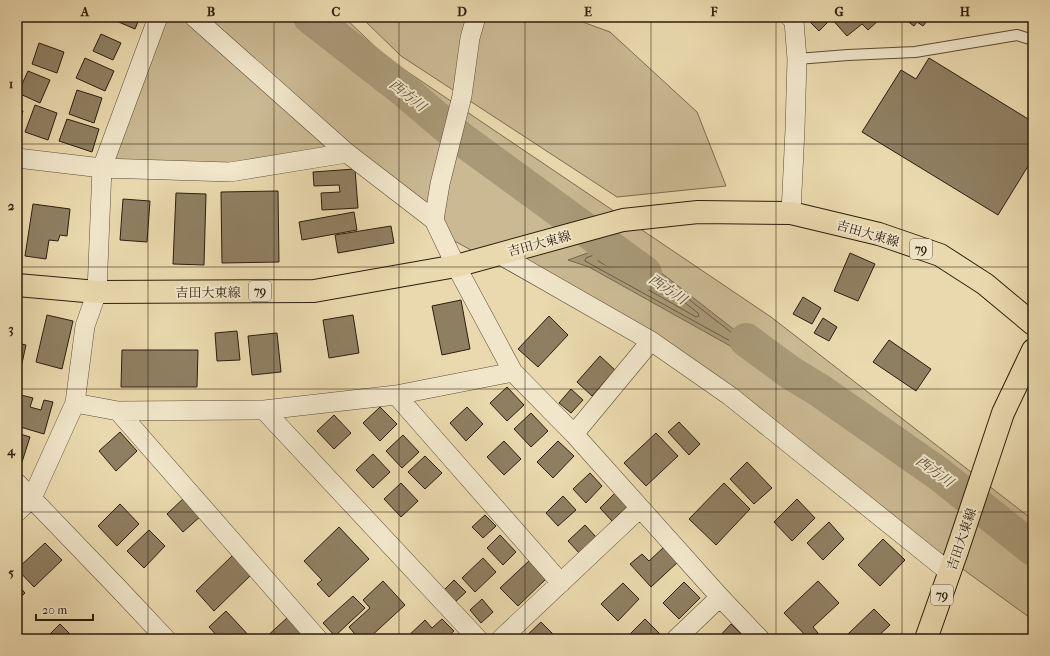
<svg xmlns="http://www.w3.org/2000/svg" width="1050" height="656" font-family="'IM FELL French Canon','Noto Serif JP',serif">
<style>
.green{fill:#cab993;stroke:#7b6c50}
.water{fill:#a99977;stroke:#77684d}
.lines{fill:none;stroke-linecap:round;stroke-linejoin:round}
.shore{stroke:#6a5c42;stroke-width:1}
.river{stroke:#a99977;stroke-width:34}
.building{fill:#8f7f61;stroke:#2c1e0d}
.lane-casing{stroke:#5c4d35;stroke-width:12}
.street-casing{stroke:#5c4d35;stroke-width:20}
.primary-casing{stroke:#2c1e0d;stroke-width:24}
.lane{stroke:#f1e6ca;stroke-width:10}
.street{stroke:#f1e6ca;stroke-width:19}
.primary{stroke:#ead9ae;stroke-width:22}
.grid{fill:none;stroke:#2c1e0d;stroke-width:1;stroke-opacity:0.55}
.labels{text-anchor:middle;stroke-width:4;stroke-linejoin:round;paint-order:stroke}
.shield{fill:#f1e6ca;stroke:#675a46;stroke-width:1}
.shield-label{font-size:12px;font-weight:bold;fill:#2c1e0d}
.street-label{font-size:13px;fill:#2c1e0d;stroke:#f1e6ca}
.water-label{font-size:14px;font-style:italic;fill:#584932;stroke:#f1e6ca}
.neatline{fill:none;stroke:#2c1e0d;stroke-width:1.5}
.grid-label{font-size:13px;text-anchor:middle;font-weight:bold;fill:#2c1e0d}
</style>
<rect width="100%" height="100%" fill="#ead9ae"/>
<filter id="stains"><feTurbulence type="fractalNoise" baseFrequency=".005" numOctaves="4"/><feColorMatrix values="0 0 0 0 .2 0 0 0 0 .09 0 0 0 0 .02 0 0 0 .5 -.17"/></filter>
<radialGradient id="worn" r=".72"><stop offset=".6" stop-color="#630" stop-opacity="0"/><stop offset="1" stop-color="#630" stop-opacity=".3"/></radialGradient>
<!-- green -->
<path class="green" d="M163 17H344L387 58 771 317 1033 520V620L935 549 712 383 440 233 347 153 230 172 102 168Z
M361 17H569L610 32 697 112 726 186 617 197 401 56Z"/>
<!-- water -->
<path class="water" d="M624 240 641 257 782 367 750 357 589 267 568 260Z"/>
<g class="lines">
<!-- shore -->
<path class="shore" d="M622 246H624L638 260 754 350 755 353H752L585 261 586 258Z
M621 251 635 264 698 313 699 316 696 317 598 261 599 259Z
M619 258 621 259 631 269V272H629L613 263V260Z"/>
<!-- river -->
<path class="river" d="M310 17 405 91 460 138 645 273
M746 340 791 373 819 390 939 474 1033 549"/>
</g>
<!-- building -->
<path class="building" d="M116 17H140L135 29 114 20Z
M805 17H829L831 19 819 31Z
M830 17H878L880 19 868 30 862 24 847 36Z
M902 17H930L923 26 917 22 914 26Z
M101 34 121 43 113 60 93 51Z
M39 43 64 52 57 73 32 64Z
M85 58 114 71 105 91 76 78Z
M929 58 1033 122V158L998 215 862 132 901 70 916 79Z
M28 71 50 80 40 103 18 93Z
M77 90 102 98 94 123 69 114Z
M35 105 57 113 48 140 25 132Z
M17 109 23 111 17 129Z
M67 119 99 129 92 152 59 141Z
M355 169 358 208 322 210 321 193 340 192 339 185 314 186 313 172Z
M278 191 279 262 222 263 221 192Z
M176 193 206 194 204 265 173 264Z
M123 199 150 201 147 242 120 240Z
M33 204 70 209 67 236 60 235 58 241 49 240 46 259 25 256Z
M354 212 357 230 302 240 299 222Z
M391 226 394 243 338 253 335 235Z
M850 253 875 264 858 301 834 291Z
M803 297 821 308 812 324 793 314Z
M461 300 470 349 442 355 432 306Z
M47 315 73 321 62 369 36 362Z
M353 315 359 353 329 358 323 320Z
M549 316 568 335 538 367 518 349Z
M823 318 837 327 829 341 814 333Z
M237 331 240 360 217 361 215 333Z
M277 333 281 372 252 375 248 336Z
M889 340 931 369 916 391 873 362Z
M17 343 26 345 17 386Z
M122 350H198L197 387H121Z
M600 356 615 370 592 396 577 382Z
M507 387 524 405 507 421 490 403Z
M571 389 583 400 571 413 559 403Z
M17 394 33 398 30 407 41 410 44 400 53 402 44 434 17 426Z
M380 407 397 424 380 441 363 423Z
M467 407 483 424 466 441 450 423Z
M531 413 548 431 531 447 514 429Z
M334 415 351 433 334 449 317 431Z
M679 422 700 444 689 455 668 432Z
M120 432 137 451 116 471 99 451Z
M17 433 30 437 22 462 17 461Z
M656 433 678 456 646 486 624 463Z
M403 435 419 452 402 468 386 451Z
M504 441 521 459 504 475 487 457Z
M558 441 574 456 553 478 537 462Z
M373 454 390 472 373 488 356 470Z
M425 456 442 473 425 489 408 472Z
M747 462 772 488 754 504 730 479Z
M590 473 602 486 586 503 573 489Z
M401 483 418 501 401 517 384 499Z
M724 483 750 509 716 545 689 519Z
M617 491 629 505 612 521 600 508Z
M563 496 576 510 558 526 546 513Z
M185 497 202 515 183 532 167 514Z
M797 499 815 518 792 541 774 522Z
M120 504 139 524 117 546 98 526Z
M485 515 496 526 483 538 472 527Z
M829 522 844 539 823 560 807 543Z
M585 525 597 538 580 554 568 541Z
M339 527 369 559 329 597 317 584 322 580 304 561Z
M149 530 165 546 144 568 127 551Z
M500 535 516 552 503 565 487 548Z
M883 539 905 560 880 586 858 565Z
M45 543 62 560 34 587 17 569Z
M665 546 679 561 651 587 630 564 642 554 649 561Z
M233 555 252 574 214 611 196 591Z
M483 558 496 572 475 592 462 578Z
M530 560 547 578 518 606 500 588Z
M454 580 466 592 454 603 443 591Z
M383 581 405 605 368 639H359L349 627 370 608 363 600Z
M818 581 839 603 813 627 818 633 811 639H809L784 613Z
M684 582 700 598 679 619 663 603Z
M623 583 639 599 618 621 601 604Z
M17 584 25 593 17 601Z
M353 596 365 608 335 636 323 623Z
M482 599 493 612 481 623 470 610Z
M874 609 890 625 875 639H853L848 634Z
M226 611 252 639H220L209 627Z
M288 617 306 639H264Z
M442 619 454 631 445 639H405L425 620 432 628Z
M645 619 661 635 657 639H625Z
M541 622 558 639H523Z
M60 624 75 639H45Z
M731 624 746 639H717Z"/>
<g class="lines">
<defs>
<path id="lane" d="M797 59 848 55 915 52 1017 35 1033 40"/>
<path id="street" d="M194 17 347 153 434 220 456 266 513 372 574 434 720 597 760 639
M790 17 794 21 797 59 795 129 791 213
M17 158 102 168 230 172 347 153
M434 220 440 184 462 96 470 38 476 17
M499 254 651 341 730 396 949 572
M396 395 561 583
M75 403 118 411 264 410 396 395 513 372
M264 410 478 639
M118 411 318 639
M574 434 651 341
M17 483 119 589 166 639
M17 512 32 498 75 403 85 326 97 292 102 168 158 17
M501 639 640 508
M676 639 720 597"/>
<path id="primary" d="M17 285 97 292 314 291 456 266 623 220 698 212 791 213 879 234 940 255 985 284 1033 324
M926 639 957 551 1003 413 1033 350"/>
</defs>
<!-- lane casing -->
<use href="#lane" class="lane-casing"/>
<!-- street casing -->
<use href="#street" class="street-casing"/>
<!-- primary casing -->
<use href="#primary" class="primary-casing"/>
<!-- lane -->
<use href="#lane" class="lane"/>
<!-- street -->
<use href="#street" class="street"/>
<!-- primary -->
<use href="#primary" class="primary"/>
</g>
<!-- grid -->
<path class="grid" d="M148 17V639M274 17V639M399 17V639M525 17V639M651 17V639M776 17V639M902 17V639M17 144H1033M17 267H1033M17 389H1033M17 512H1033"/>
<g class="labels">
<!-- shield labels -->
<g class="shield">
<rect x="910" y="239" width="22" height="20" rx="3"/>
<rect x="249" y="281" width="22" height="20" rx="3"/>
<rect x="931" y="585" width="22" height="20" rx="3"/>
</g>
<g class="shield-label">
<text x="921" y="253">79</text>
<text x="260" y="295">79</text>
<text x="942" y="599">79</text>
</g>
<!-- street labels -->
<g class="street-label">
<text transform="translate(868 233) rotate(16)" y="5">吉田大東線</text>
<text transform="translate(539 243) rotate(-15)" y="5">吉田大東線</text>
<text x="208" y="297">吉田大東線</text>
<text transform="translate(961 539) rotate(-71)" y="5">吉田大東線</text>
</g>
<!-- water labels -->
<g class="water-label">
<text transform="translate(408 95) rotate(39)" y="5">西方川</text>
<text transform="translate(668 289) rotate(34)" y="5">西方川</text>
<text transform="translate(935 471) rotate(36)" y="5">西方川</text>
</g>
</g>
<!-- margin -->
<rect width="1050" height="656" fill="none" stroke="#ead9ae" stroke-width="44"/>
<!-- scale -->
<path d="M36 614v6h57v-6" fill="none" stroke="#2c1e0d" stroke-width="2"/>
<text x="42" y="614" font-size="12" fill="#2c1e0d" stroke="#f1e6ca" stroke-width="3" paint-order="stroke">20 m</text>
<rect x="22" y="22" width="1006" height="612" class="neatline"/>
<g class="grid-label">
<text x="85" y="16">A</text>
<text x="211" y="16">B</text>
<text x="336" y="16">C</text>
<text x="462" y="16">D</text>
<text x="588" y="16">E</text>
<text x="714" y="16">F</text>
<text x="839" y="16">G</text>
<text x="965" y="16">H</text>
<text x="11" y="88">1</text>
<text x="11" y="210">2</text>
<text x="11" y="333">3</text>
<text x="11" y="455">4</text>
<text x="11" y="577">5</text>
</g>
<rect width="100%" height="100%" filter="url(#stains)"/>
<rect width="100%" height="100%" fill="url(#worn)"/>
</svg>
